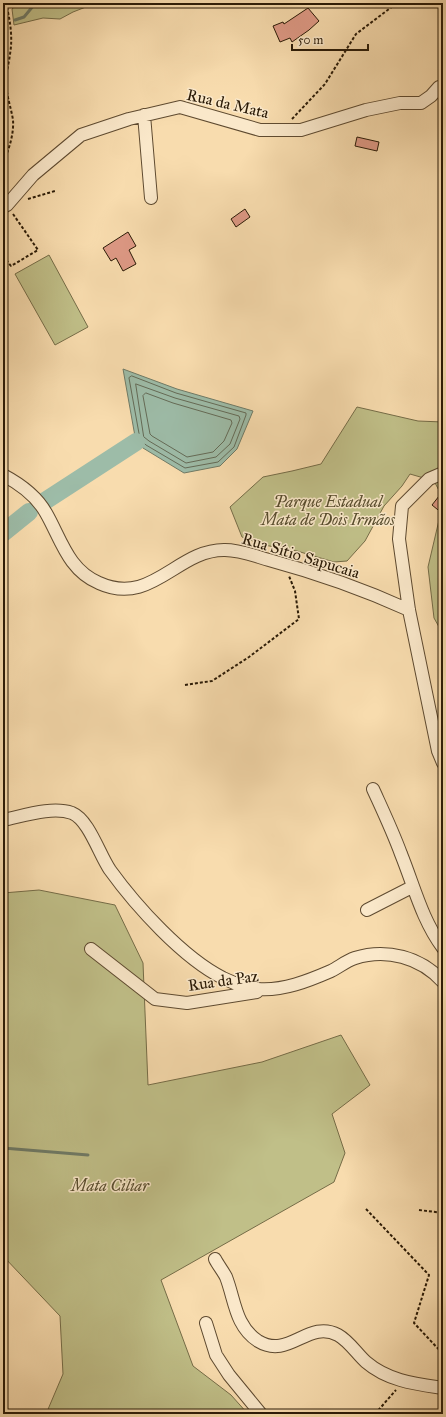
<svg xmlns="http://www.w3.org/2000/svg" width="446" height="1417" font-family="'IM FELL Great Primer',serif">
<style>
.green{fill:#c0bf88;stroke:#756c47}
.water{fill:#9dbca8;stroke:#6f7b67}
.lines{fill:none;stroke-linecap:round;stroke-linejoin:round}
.shore{stroke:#646b57;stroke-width:1}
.stream{stroke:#6f7b67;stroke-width:3}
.river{stroke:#9dbca8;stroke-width:18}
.building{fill:#de9985;stroke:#2a1a06}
.street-casing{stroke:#5e4a30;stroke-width:14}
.path{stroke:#2a1a06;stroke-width:2;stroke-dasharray:3 2;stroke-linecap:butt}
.street{stroke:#fae8ca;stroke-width:12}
.labels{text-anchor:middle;stroke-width:3;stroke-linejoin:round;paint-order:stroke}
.street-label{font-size:16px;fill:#2a1a06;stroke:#fae8ca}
.park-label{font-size:16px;font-style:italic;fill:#574c2d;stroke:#fae8ca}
</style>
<rect width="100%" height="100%" fill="#f8dcae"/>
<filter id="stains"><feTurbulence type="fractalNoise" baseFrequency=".005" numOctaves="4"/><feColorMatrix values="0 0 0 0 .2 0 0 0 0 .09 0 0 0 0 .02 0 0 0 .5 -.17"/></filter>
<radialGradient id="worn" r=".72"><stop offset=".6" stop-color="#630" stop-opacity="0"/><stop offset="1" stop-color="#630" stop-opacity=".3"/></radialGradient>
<!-- green -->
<path class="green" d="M19 3H90L91 5 73 12 60 19 43 18 14 25 12 9Z
M49 255 88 327 55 345 15 274Z
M357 407 418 421 443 422V498L434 481 410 474 402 486 384 506 365 541 347 561 334 562 297 551 264 545 242 537 230 507 263 477 292 471 321 464Z
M443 503V634L434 618 428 567Z
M39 890 115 905 143 963 148 1085 262 1062 341 1035 370 1085 332 1114 345 1153 334 1182 161 1280 193 1366 231 1395 248 1414H46L63 1374 60 1316 3 1256V893Z"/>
<!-- water -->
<path class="water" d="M123 369 177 389 253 411 237 449 220 466 184 473 143 448 136 442Z"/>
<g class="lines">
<!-- shore -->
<path class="shore" d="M132 376 176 393 246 413V415L234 447 218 462 185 468 146 445 140 439 129 378Z
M136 384 175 398 239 416 240 419 230 444 216 457 186 463 149 441 144 437Z
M146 393 173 403 231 420 232 423 224 441 213 452 187 457 152 436 150 434 143 396Z"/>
<!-- stream -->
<path class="stream" d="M15 20 24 17 34 5 57 6 64 3
M3 23H5
M3 1148 88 1155"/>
<!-- river -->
<path class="river" d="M45 501 136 442
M3 533 29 512"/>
</g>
<!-- building -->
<path class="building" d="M308 8 319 21 309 30 292 42 290 38 280 42 273 26 283 22 284 24Z
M357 137 379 142 377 151 355 146Z
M245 209 250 217 236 227 231 219Z
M128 232 136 246 129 250 136 264 123 271 116 258 111 261 103 248Z
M443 491V514L432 505Z"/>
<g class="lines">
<defs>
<path id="street" d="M144 115 151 198
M3 207 7 205 33 175 81 135 129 119 180 107 260 130H301L366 110 400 103H421L431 96 439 87 443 86
M443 473 429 479 402 506 399 539 409 610 438 751 443 763
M3 475C20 484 36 495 46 513 61 539 68 570 99 583 152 607 177 549 225 550 240 550 255 556 269 560 317 573 363 589 409 610
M373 789C383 811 393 832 401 854 414 886 422 920 443 948
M3 820C23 816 52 806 72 813 89 820 99 854 110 870 136 906 183 958 223 978 234 983 246 989 258 989 283 991 308 981 331 971 339 967 346 961 355 958 386 948 421 957 443 982
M367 910 412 887
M91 949 155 999 187 1003 257 992
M215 1259C218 1265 223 1271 226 1277 235 1300 235 1326 258 1341 289 1360 308 1319 338 1335 349 1341 357 1354 366 1362 388 1381 416 1384 443 1388
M206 1323 216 1355 229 1375 261 1414"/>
</defs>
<!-- street casing -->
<use href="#street" class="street-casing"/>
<!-- path -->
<path class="path" d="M292 119 325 84 356 34 397 3
M3 162C9 150 14 134 13 120 11 107 6 95 6 81 6 73 9 63 10 54 13 37 10 20 6 3
M28 199 55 191
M3 256 11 266 38 250 13 214
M185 685 212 681 249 657 299 619 295 591 289 576
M366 1209 429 1275 414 1323 443 1354
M419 1210 443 1213
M375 1414 396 1390"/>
<!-- street -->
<use href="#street" class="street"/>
</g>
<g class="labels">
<!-- street labels -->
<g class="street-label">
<text transform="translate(228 103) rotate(13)" y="6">Rua da Mata</text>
<text transform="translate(301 555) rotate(17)" y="6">Rua Sítio Sapucaia</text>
<text transform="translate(223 980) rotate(-8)" y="6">Rua da Paz</text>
</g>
<!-- park labels -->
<g class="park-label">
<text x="328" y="507">Parque Estadual<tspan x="328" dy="18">Mata de Dois Irmãos</tspan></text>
<text x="110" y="1191">Mata Ciliar</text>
</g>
</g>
<!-- margin -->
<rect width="446" height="1417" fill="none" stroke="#f8dcae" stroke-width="16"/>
<rect x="4" y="4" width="438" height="1409" fill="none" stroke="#2a1a06" stroke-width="2"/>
<rect x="8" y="8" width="430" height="1401" fill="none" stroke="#2a1a06"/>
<!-- scale -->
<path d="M292 44v6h76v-6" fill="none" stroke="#2a1a06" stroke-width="2"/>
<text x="298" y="44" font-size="12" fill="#2a1a06" stroke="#fae8ca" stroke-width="3" paint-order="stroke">50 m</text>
<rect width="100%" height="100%" filter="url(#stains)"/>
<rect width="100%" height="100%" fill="url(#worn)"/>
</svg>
